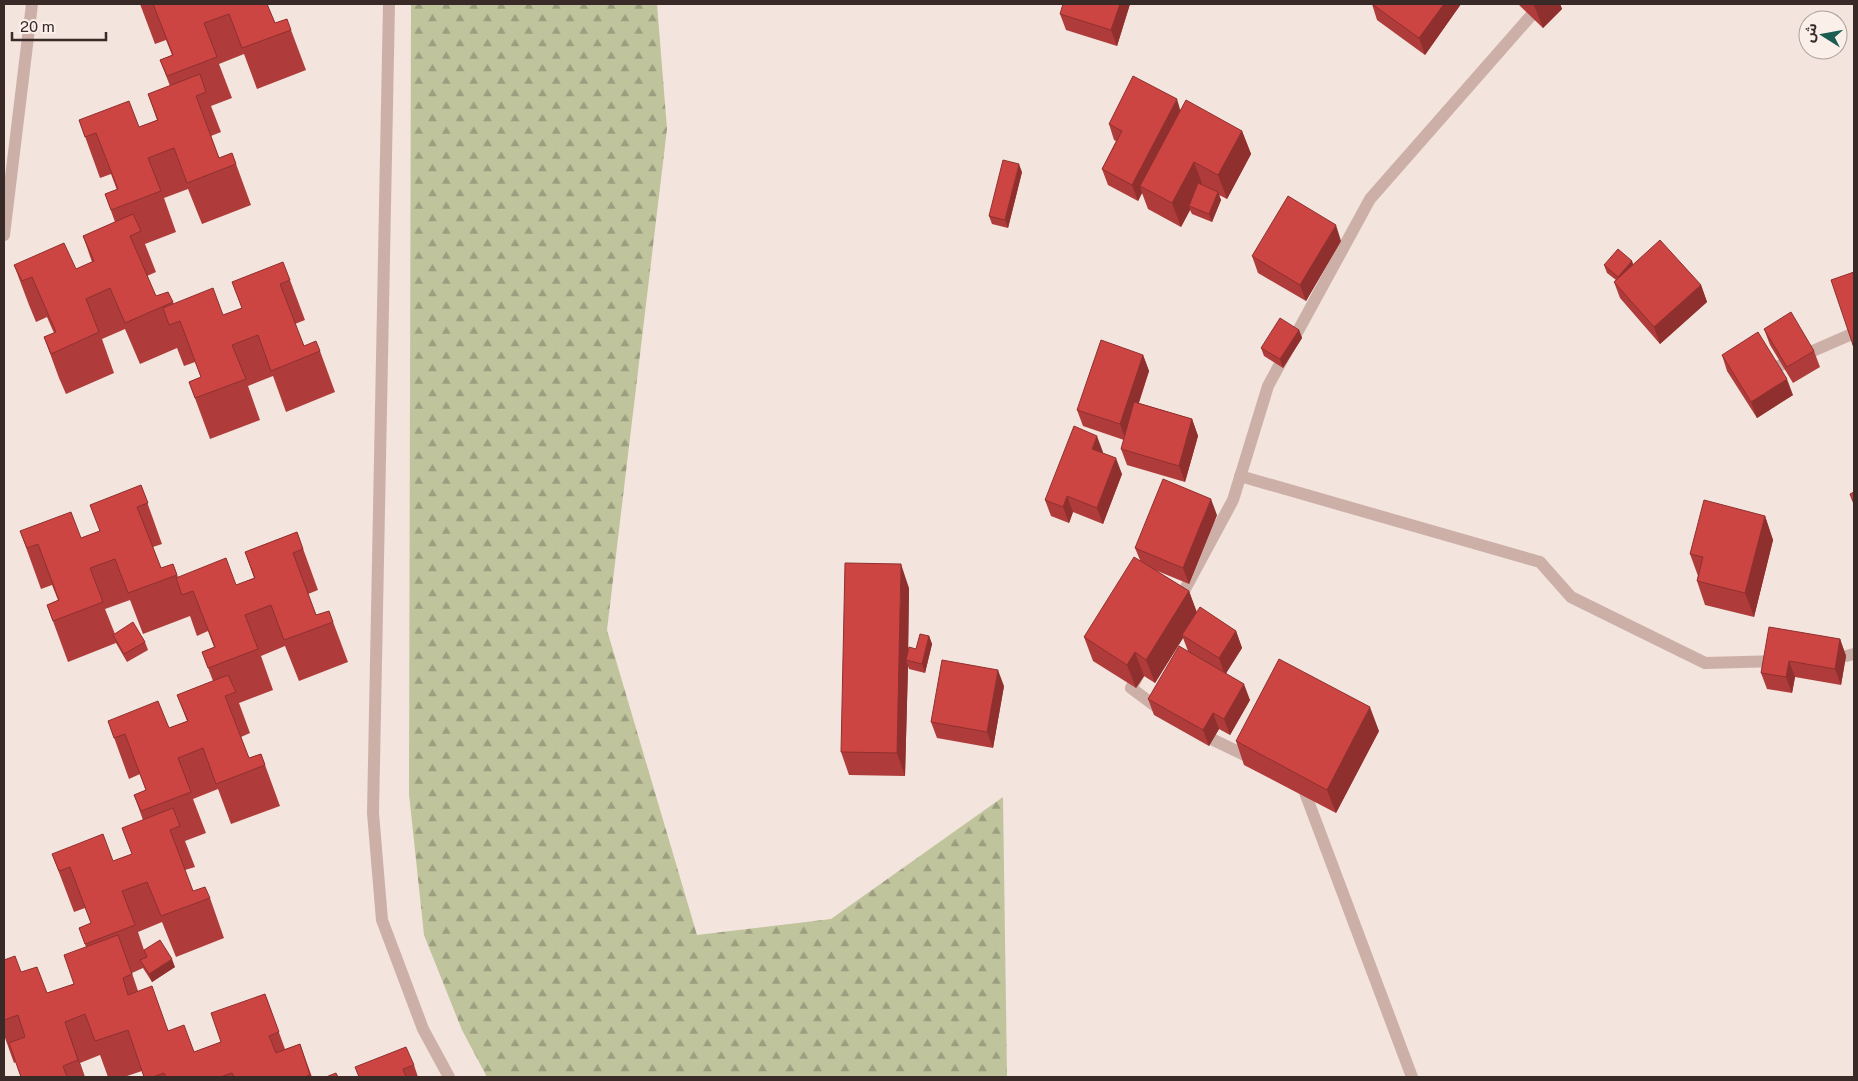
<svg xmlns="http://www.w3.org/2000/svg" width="1858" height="1081" font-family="'Public Sans','Noto Sans Arabic',sans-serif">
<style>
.forest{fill:url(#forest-firs)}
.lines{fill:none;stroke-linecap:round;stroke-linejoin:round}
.street{stroke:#ccb0a8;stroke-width:12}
.wall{fill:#af3b3a}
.shaded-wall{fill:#8f302f}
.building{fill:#cc4543;stroke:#8f302f}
</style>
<defs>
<pattern id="forest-firs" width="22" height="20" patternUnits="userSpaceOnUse" patternTransform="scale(1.25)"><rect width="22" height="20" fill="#bfc49c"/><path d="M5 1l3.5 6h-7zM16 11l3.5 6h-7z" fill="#9c9f7f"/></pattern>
</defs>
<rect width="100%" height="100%" fill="#f3e4dd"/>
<!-- forest -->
<path class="forest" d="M411 4H657L667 129 607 630 697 935 831 919 1003 797 1007 1077H487L462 1030 424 935 409 794Z"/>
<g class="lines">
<!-- street -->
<path class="street" d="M389 4 373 813 382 920 423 1029 449 1077
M4 235 32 4
M1765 372 1854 333
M1240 476 1540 562 1571 597 1705 663 1780 661
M1177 604 1233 500 1268 386 1370 199 1535 11 1545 4
M1830 660 1854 654
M1140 672 1131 688 1162 711
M1199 733 1255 760
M1301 782 1412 1077"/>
</g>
<!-- wall -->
<path class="wall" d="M140 4H267L275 23 291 30 306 70 257 89 244 54 219 64 232 98 211 106 221 132 211 136 219 158 232 153 251 205 202 224 188 189 164 198 176 232 145 244 156 272 147 276 156 296 168 292 174 304 223 315 242 308 232 282 290 280 305 320 295 324 304 346 320 351 335 392 286 412 273 376 248 386 260 420 210 439 189 382 201 377 195 362 184 366 177 348 140 364 125 329 102 339 114 373 66 394 59 378 44 337 54 333 47 317 36 322 29 305 14 265 76 269 92 262 83 236 115 222 105 194 117 190 111 174 100 178 79 120 139 127 157 120 148 94 170 86 160 60 172 55 166 40 155 44Z
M1130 4 1117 46 1066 30 1060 14Z
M1372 4H1461L1425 55 1377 20Z
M1518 4H1560L1562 9 1543 28Z
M1180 110 1242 131 1251 154 1227 199 1219 195 1221 200 1212 222 1192 214 1190 210 1181 227 1148 209 1142 193 1138 201 1108 185 1102 169 1116 141 1114 140 1109 124Z
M1022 172 1008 228 992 224 989 216Z
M1341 241 1306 301 1258 273 1252 256Z
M1632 261 1633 265 1701 285 1707 302 1660 344 1620 298 1614 282 1616 280 1607 273 1604 265Z
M1764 329 1814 351 1820 367 1793 383 1770 345Z
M1299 330 1302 338 1283 368 1264 356 1261 348Z
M1143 355 1149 371 1139 403 1192 419 1198 436 1185 482 1127 465 1121 449 1124 440 1083 426 1077 410Z
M1722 355 1793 395 1757 418 1727 371Z
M1103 452V453L1122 474 1103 524 1073 512 1069 523 1051 516 1045 500Z
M141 485 162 544 153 547 161 568 173 564 178 577 236 585 254 578 245 552 297 532 318 590 308 594 316 615 329 611 348 662 299 681 285 646 261 656 273 690 239 703 250 733 241 737 249 758 261 754 280 806 231 824 218 789 193 799 206 833 185 841 195 867 185 870 193 891 210 898 224 938 176 957 162 922 138 932 144 950 175 967 152 982 143 968 132 973 138 991 169 1031 194 1052 221 1042 265 994 285 1049 300 1044 312 1077H144L142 1071 124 1077H108L100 1055 80 1063 85 1077H21L16 1062 14 1063 4 1035V960L21 972 47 993 74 984 86 947 79 928 91 923 85 908 74 912 52 854 113 861 132 854 143 820 134 795 146 790 140 774 129 779 108 721 169 728 187 721 177 695 213 681 202 652 214 647 208 631 197 636 190 616 143 634 130 600 105 609 115 634 145 642 148 650 127 662 116 643 68 662 47 605 58 600 52 585 41 589 20 531 81 538 99 531Z
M1217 515 1189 584 1155 570 1189 591 1196 612 1236 631 1242 648 1226 673 1250 700 1230 735 1219 729 1209 746 1154 715 1148 699 1188 651 1183 638 1155 683 1144 676 1136 688 1093 661 1084 637 1140 560 1135 548Z
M1765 516 1773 540 1754 617 1705 605 1697 581 1698 576 1690 554Z
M909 588 908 650 916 649 929 636 932 644 925 673 909 669 908 666 905 776 849 775 841 752Z
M1840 639 1846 656 1841 685 1795 677 1792 693 1767 689 1761 673Z
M1004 686 993 748 937 738 931 722Z
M1379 731 1336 813 1244 765 1236 741Z
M414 1065 418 1077H359Z"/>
<!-- shaded-wall -->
<path class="shaded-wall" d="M1120 4H1130L1117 46 1111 30Z
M1444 4H1461L1425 55 1419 38Z
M1535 4H1560L1562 9 1543 28 1534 5Z
M1177 99 1182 116 1140 186 1142 193 1138 201 1132 185Z
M1242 131 1251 154 1227 199 1218 175Z
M1194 162 1203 186 1189 206 1190 210 1181 227 1172 203Z
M1019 164 1022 172 1008 228 1005 220Z
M1218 192 1221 200 1212 222 1209 214Z
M1336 225 1341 241 1306 301 1300 285Z
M1632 261 1635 270 1621 285 1618 277Z
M1701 285 1707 302 1660 344 1654 327Z
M1299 330 1302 338 1283 368 1280 359Z
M1143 355 1149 371 1126 441 1120 424Z
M1787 379 1793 395 1757 418 1751 402Z
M1192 419 1198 436 1185 482 1179 466Z
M1097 436 1103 452 1098 465 1092 449Z
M1116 458 1122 474 1103 524 1097 508Z
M1067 496 1073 512 1069 523 1063 507Z
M1211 499 1217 515 1189 584 1183 568Z
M1765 516 1773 540 1754 617 1745 593Z
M901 564 909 588 908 661 906 660 908 666 905 776 897 753Z
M1189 591 1198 615 1182 635 1183 638 1155 683 1146 660Z
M1236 631 1242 648 1225 675 1219 658Z
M929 636 932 644 925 673 922 664Z
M1840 639 1846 656 1841 685 1835 669Z
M1135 652 1144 676 1136 688 1127 665Z
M1789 661 1795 677 1792 693 1786 677Z
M998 670 1004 686 993 748 987 732Z
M1244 684 1250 700 1230 735 1224 719Z
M1370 707 1379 731 1336 813 1327 790Z
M1213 713 1219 729 1209 746 1203 730Z
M172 959 175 967 152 982 149 974Z
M65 1022 85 1077 78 1060Z"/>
<!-- building -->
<path class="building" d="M153 4H267L275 23 287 19 291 30 242 48 229 14 204 23 217 57 167 76 160 60 173 55Z
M1063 4H1120L1111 30 1060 14Z
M1372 4H1444L1419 38Z
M200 74 206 92 196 96 219 158 232 153 236 164 187 183 174 148 148 158 161 191 111 210 105 194 118 189 96 133 85 137 79 120 129 101 139 127 158 120 148 94Z
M1133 76 1177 99 1132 185 1102 169 1122 131 1109 124Z
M1186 100 1242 131 1218 175 1194 162 1172 203 1140 186Z
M1003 160 1019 164 1005 220 989 216Z
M1198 183 1218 192 1209 214 1189 206Z
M1288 196 1336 225 1300 285 1252 256Z
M133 214 141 231 130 236 156 296 168 292 173 302 125 323 110 288 86 299 99 332 51 354 44 337 56 332 32 277 22 281 14 265 64 243 76 269 94 261 83 236Z
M1660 240 1701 285 1654 327 1614 282Z
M1618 249 1632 261 1618 277 1604 265Z
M283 262 290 280 280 284 304 346 316 341 320 351 271 371 258 335 232 345 246 379 195 398 189 382 201 377 180 321 169 325 163 308 213 288 223 315 242 308 232 282Z
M1854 272V348L1831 280Z
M1791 312 1814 351 1787 367 1764 329Z
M1280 318 1299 330 1280 359 1261 348Z
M1758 332 1787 379 1751 402 1722 355Z
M1101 340 1143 355 1120 424 1077 410Z
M1134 402 1192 419 1179 466 1121 449Z
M1074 426 1097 436 1092 449 1116 458 1097 508 1067 496 1063 507 1045 500Z
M1163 479 1211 499 1183 568 1135 548Z
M141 485 148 503 137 507 161 568 173 564 177 575 128 593 115 559 90 568 103 602 53 621 47 605 59 600 38 544 27 548 20 531 71 512 81 538 100 531 90 505Z
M1854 492V504L1850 494Z
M1704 500 1765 516 1745 593 1697 581 1703 557 1690 554Z
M297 532 303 549 293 553 316 615 329 611 333 622 284 640 271 605 245 615 258 649 208 668 202 652 215 647 193 591 182 595 176 578 226 558 236 585 255 578 245 552Z
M1134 557 1189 591 1146 660 1135 652 1127 665 1084 637Z
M845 563 901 564 897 753 841 752Z
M1200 607 1236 631 1219 658 1182 635Z
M133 622 145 642 124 654 113 635Z
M1769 627 1840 639 1835 669 1789 661 1786 677 1761 673Z
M920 634 929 636 922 664 906 660 909 647 916 649Z
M1179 646 1244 684 1224 719 1213 713 1203 730 1148 699Z
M1279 659 1370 707 1327 790 1236 741Z
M942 660 998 670 987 732 931 722Z
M228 675 236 692 225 696 249 758 261 754 265 765 216 784 203 748 178 758 191 792 141 811 134 795 146 790 125 734 114 738 108 721 158 701 169 728 188 721 177 695Z
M173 808 180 826 170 830 193 891 205 887 210 898 161 916 147 882 122 891 135 925 85 944 79 928 91 923 70 867 59 871 52 854 103 834 113 861 132 854 122 828Z
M118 935 132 974 123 978 128 995 152 986 168 1031 184 1025 194 1052 221 1042 211 1013 265 994 279 1032 269 1036 276 1053 300 1044 310 1075 304 1077H234L232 1073 220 1077H166L164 1073 153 1077H144L128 1030 95 1041 85 1014 65 1022 78 1060 63 1066 67 1077H21L9 1043 25 1037 18 1015 4 1020V960L15 956 21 972 37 967 47 993 74 984 64 955Z
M160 940 172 959 149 974 140 960 147 957 144 950Z
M406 1047 414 1065 403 1069 406 1077H359L355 1067Z
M336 1073 338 1077H326Z"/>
<!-- border -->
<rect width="1858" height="1081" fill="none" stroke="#392a28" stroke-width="10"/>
<!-- north arrow -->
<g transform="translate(1823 35) rotate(281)"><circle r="24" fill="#fbefea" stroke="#ada09c"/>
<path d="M0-4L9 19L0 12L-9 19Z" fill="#1c5d52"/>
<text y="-8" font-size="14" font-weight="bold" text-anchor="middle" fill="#392a28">ش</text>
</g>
<!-- scale -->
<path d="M12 32v8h94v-8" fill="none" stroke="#392a28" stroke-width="2.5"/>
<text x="20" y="32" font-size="15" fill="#392a28" stroke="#fbefea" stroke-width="4" paint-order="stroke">20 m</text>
</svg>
